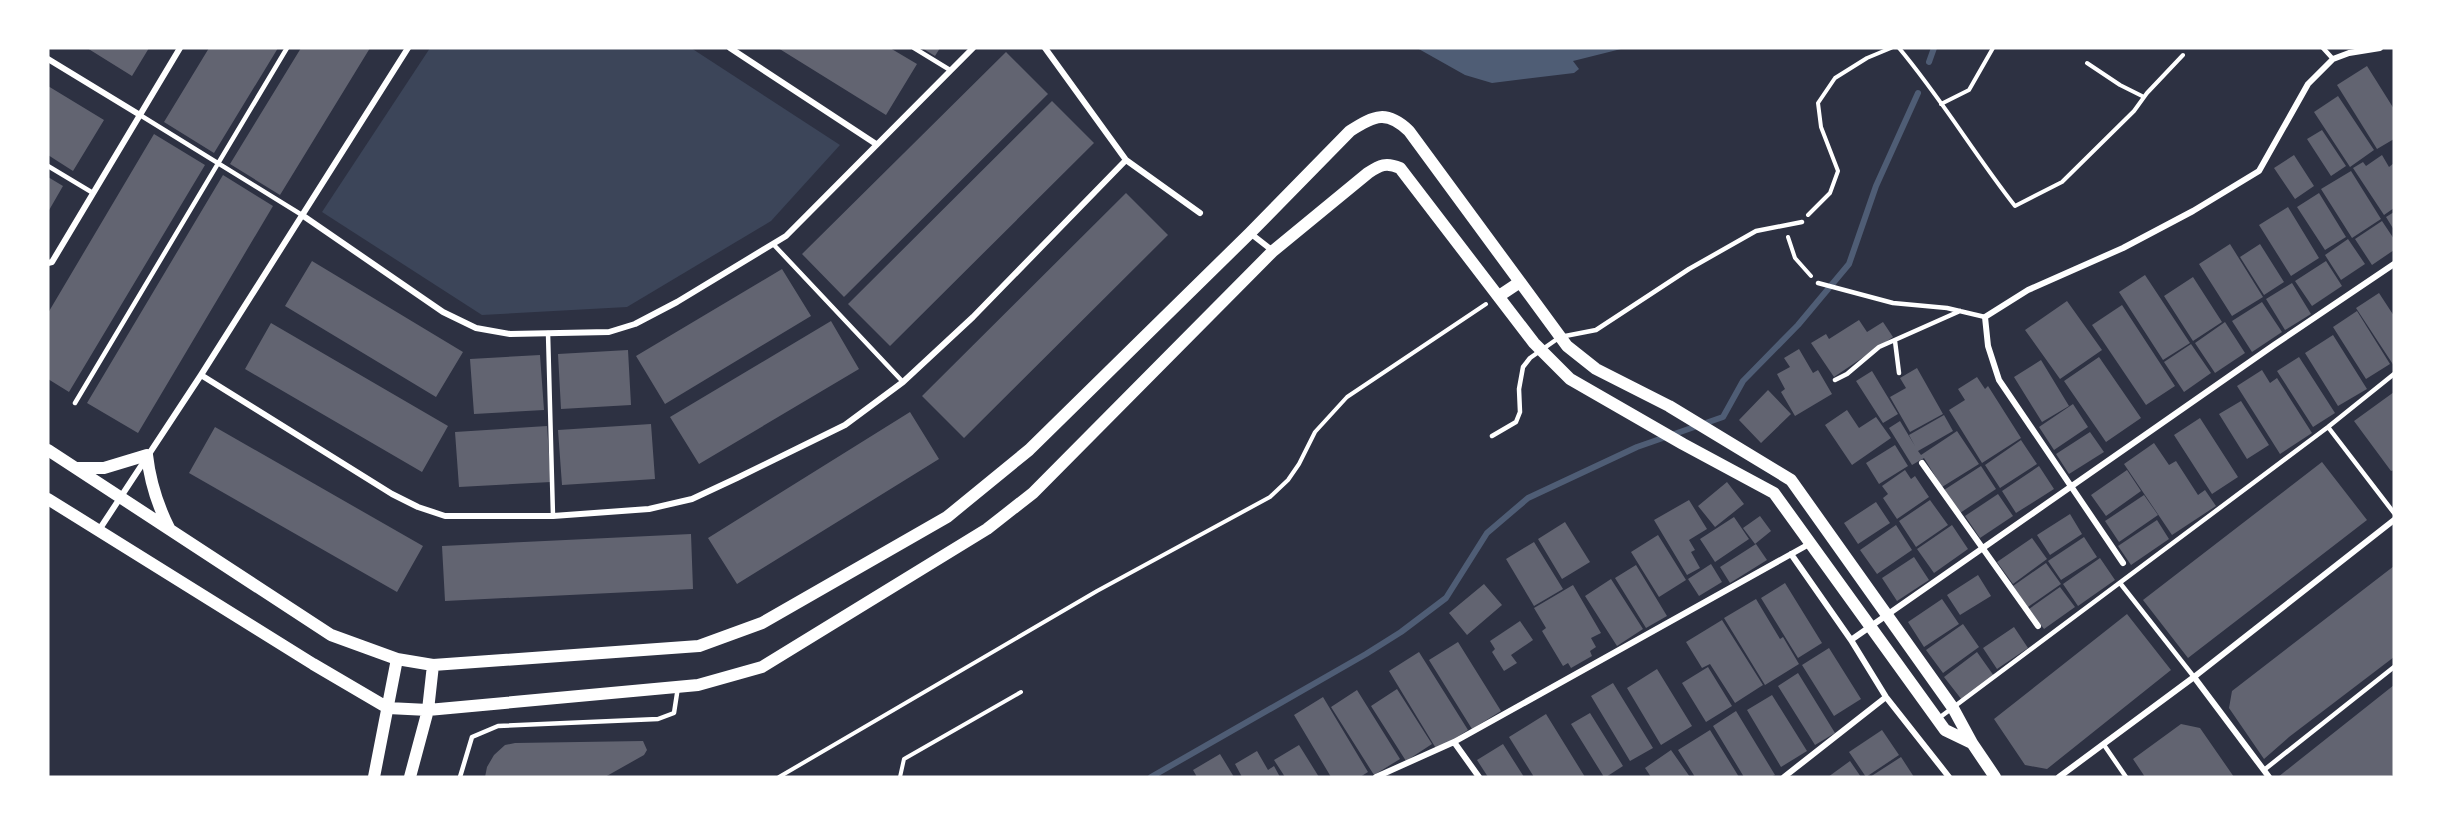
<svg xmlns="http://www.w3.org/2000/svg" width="2442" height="825" font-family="'IBM Plex Sans',sans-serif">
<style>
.green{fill:#3c4559}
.water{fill:#4f5d75}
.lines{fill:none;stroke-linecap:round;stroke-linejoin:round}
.stream{stroke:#4f5d75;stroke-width:6}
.building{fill:#626471}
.path{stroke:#fff;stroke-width:4}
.service{stroke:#fff;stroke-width:4.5}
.minor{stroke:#fff;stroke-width:6}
.secondary{stroke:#fff;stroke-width:12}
</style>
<rect width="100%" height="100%" fill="#2d3142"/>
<!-- green -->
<path class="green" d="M430 48H691L840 145 771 221 627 307 482 315 322 212Z"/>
<!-- water -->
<path class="water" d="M1417 48H1625L1573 61 1579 69 1574 73 1492 83 1465 75Z"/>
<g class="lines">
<!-- stream -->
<path class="stream" d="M1929 62 1934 48
M1151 777 1366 654 1401 632 1446 598 1487 533 1528 498 1637 447 1723 417 1743 381 1798 325 1849 264 1876 186 1918 93"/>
</g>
<!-- building -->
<path class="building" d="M87 48H149L132 76Z
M209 48H278L214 153 164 122Z
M301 48H370L280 195 230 164Z
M778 48H890L917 64 886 115Z
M922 48H940L935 56Z
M1006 52 1048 94 844 297 802 254Z
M2367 66 2394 109V139L2377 149 2337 85Z
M48 86 104 120 73 171 48 155Z
M2338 96 2374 150 2350 167 2314 112Z
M1052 101 1094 143 890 346 848 304Z
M2322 130 2346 166 2331 176 2307 139Z
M154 134 205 165 69 392 48 379V313Z
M2294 155 2314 186 2295 199 2274 168Z
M2382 155 2389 167 2394 163V208L2384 215 2353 168 2363 162 2366 166Z
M2351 171 2381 219 2352 238 2321 189Z
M223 175 273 206 138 433 87 403Z
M48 177 63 186 48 212Z
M1126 193 1168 235 964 438 922 396Z
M2319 193 2346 237 2325 250 2297 207Z
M2288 207 2319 258 2291 276 2259 225Z
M2394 212V230L2386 217Z
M2382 221 2394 239V250L2372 265 2355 239Z
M2348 239 2365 264 2341 280 2325 255Z
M2230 244 2263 297 2232 316 2199 264Z
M2260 244 2284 282 2264 295 2240 257Z
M312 261 463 352 436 397 285 306Z
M2326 261 2342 286 2312 306 2295 281Z
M782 269 811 316 665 404 636 356Z
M2145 275 2190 343 2163 360 2119 292Z
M2193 277 2222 322 2193 341 2164 296Z
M2292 283 2311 314 2285 330 2266 299Z
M2379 293 2394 316V366L2356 308Z
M2067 301 2102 350 2060 379 2025 330Z
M2262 302 2282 332 2252 352 2232 321Z
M2122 305 2175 386 2146 405 2092 325Z
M2357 311 2390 364 2366 379 2333 327Z
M1859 320 1867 332 1883 322 1893 337 1834 377 1811 343 1826 334 1829 339Z
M831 321 859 369 699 464 670 417Z
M2225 322 2245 353 2215 373 2195 343Z
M271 323 448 426 422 472 245 369Z
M2333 335 2367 389 2338 406 2305 353Z
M2191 344 2211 373 2184 392 2164 362Z
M1799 349 1813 373 1818 370 1832 394 1795 416 1781 392 1785 389 1777 374 1790 367 1784 358Z
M628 350 631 405 561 409 558 354Z
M540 355 544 410 474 414 470 359Z
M2099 357 2141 418 2106 442 2064 381Z
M2299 357 2335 413 2313 427 2277 371Z
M2041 360 2069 406 2042 422 2014 377Z
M1917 368 1943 414 1910 432 1890 397 1906 388 1900 378Z
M2262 370 2270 383 2277 378 2312 433 2280 454 2237 386Z
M1872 371 1898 414 1883 423 1856 381Z
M1977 377 1985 389 1988 386 2021 438 1982 463 1949 410 1965 400 1958 389Z
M1768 390 1791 414 1761 443 1739 420Z
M2394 392V470L2391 471 2354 421Z
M2241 401 2269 445 2247 459 2219 414Z
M2073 404 2088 427 2054 450 2039 427Z
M1847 410 1859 428 1876 417 1891 438 1852 465 1825 425Z
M910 412 939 459 737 584 708 538Z
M1944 415 1953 431 1918 451 1921 455 1957 431 1979 464 1942 487 1924 458 1912 465 1889 428 1900 421 1915 446 1909 435Z
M2200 418 2238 477 2212 494 2174 435Z
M651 424 655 479 562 485 558 430Z
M547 426 551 482 459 487 455 432Z
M215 427 423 546 397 592 189 473Z
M2090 432 2104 452 2069 474 2056 454Z
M2021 440 2037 464 2000 488 1985 465Z
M2154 443 2169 465 2176 461 2198 495 2205 490 2216 506 2172 535 2124 464Z
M1895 445 1908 466 1879 484 1866 463Z
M2322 462 2367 520 2188 658 2143 600Z
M1981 466 1996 489 1960 513 1944 490Z
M2039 466 2054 489 2016 513 2002 491Z
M1905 470 1911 479 1915 476 1929 497 1897 519 1883 498 1888 494 1882 486Z
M2127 470 2141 491 2106 516 2091 495Z
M1727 482 1744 504 1715 527 1698 506Z
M1998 494 2013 516 1980 538 1965 516Z
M2144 495 2158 515 2119 542 2105 521Z
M1689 500 1707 529 1689 540 1695 550 1691 552 1700 568 1687 575 1654 520Z
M1930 500 1948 525 1916 547 1899 521Z
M1876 502 1890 523 1858 544 1844 523Z
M2070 514 2082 534 2050 555 2037 535Z
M1760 516 1771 531 1755 544 1743 528Z
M1734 517 1749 539 1715 562 1700 539Z
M2157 520 2169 539 2131 565 2118 546Z
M1565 522 1590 562 1562 579 1538 539Z
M1896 525 1912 550 1877 574 1860 550Z
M1952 525 1968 549 1934 573 1917 549Z
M691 534 693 589 445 601 442 546Z
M1658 535 1686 580 1659 597 1631 552Z
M2084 537 2097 557 2061 580 2048 561Z
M2032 538 2047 559 2013 584 1997 562Z
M1534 542 1563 589 1534 606 1506 559Z
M1756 544 1767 560 1730 583 1720 567Z
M1914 557 1929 580 1897 601 1882 578Z
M2100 558 2115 580 2078 606 2063 584Z
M2046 563 2061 584 2028 607 2013 586Z
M1711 564 1722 582 1699 596 1688 579Z
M1636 565 1667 616 1646 628 1615 578Z
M2394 566V657L2289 737 2264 759 2229 708 2232 691Z
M1978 575 1991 596 1960 615 1947 595Z
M1611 579 1643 629 1617 646 1585 596Z
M1785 583 1822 643 1798 658 1761 598Z
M1484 584 1502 605 1467 635 1449 613Z
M1573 585 1601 633 1591 638 1596 647 1590 651 1592 656 1571 668 1568 663 1563 666 1542 631 1546 628 1534 608Z
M2060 587 2075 607 2044 629 2029 609Z
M1756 599 1780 639 1783 637 1799 664 1765 685 1724 618Z
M1942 599 1959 624 1924 647 1908 622Z
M2127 614 2171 670 2047 769 2025 765 1994 719Z
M1722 620 1763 685 1735 703 1710 664 1702 668 1686 642Z
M1520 621 1533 640 1511 655 1517 663 1504 671 1492 652 1495 649 1490 641Z
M1963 624 1979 647 1943 673 1926 650Z
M2014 627 2028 648 1997 669 1983 648Z
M1458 642 1501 711 1472 729 1429 660Z
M1829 648 1861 699 1834 716 1802 665Z
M1419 652 1468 730 1437 750 1389 671Z
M1977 652 1994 676 1962 700 1944 677Z
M1708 667 1732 706 1706 722 1682 683Z
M1657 669 1692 726 1661 745 1627 688Z
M1798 673 1835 733 1815 745 1778 686Z
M1613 683 1653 748 1630 761 1591 696Z
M2394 685V774L2390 777H2278Z
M1397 689 1432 744 1406 761 1371 706Z
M1357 690 1400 759 1374 775 1331 707Z
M1772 695 1807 751 1781 767 1747 710Z
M1323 697 1368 772 1360 777H1331L1294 715Z
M1736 711 1775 775 1770 777H1744L1713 726Z
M1590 713 1623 766 1606 777H1604L1571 724Z
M1546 714 1585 777H1534L1509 737Z
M2181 724 2200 728 2234 777H2145L2133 759Z
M1710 730 1739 777H1695L1678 750Z
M1882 730 1899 755 1866 777 1849 752Z
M643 741 647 750 644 755 605 777H485L487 767 494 755 505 745 515 743Z
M1503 744 1524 777H1488L1477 760Z
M1299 745 1319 777H1285L1274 760Z
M1671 750 1690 777H1651L1645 768Z
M1257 751 1268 770 1274 766 1280 777H1242L1235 764Z
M1220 754 1234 777H1197L1193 770Z
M1901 757 1914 777H1870Z
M1850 761 1861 777H1828Z"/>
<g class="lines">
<!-- path -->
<path class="path" d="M1899 48C1941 98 1975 155 2015 206L2062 182 2134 111 2147 93 2183 55
M2087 63 2120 85 2144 97
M1941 104 1969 90 1993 48
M1808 215 1830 193 1838 171 1821 127 1818 103 1835 78 1867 58 1891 48
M1788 237 1795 258 1811 276
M779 777 1097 591 1270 497 1288 480 1299 464 1315 432 1347 397 1486 304
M900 777 904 759 1021 692"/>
<!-- service -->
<path class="service" d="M914 48 950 70
M2323 48 2333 59
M140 115 302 215
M48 166 93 193
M774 245 903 382
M1818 283 1893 303 1947 308 1985 317
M548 333 553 516
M1895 341 1899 373
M1835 380 1847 374 1879 347 1960 311
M75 403 287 48
M2328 427 2394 513
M1492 436 1516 422 1520 412 1519 389 1523 367 1530 358 1560 337 1596 330 1689 269 1756 231 1802 222
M2120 583 2194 677
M1939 718 2328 427 2394 374
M2104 745 2126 777
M2264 770 2394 667
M460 777 472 737 498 726 658 719 674 713 678 687"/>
<!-- minor -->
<path class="minor" d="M730 48 876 144
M1045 48 1126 160 1200 213
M48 59 140 115
M302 215 443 312 476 328 510 334 609 332 635 324 677 302 786 236 973 48
M1250 233 1273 251
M48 263 52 262 180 48
M201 375 392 494 418 507 445 516H553L649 509 692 499 737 478 845 425 903 382 973 317 1126 160
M1922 463 2038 626
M99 530 201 375 408 48
M1791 554 1851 640 1886 697 1949 777
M2123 563 1999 380 1988 346 1985 317 2028 290 2123 248 2193 211 2259 171 2308 84 2333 59 2349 53 2380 48
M1851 640 2274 345 2394 264
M2194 677 2269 777
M1454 742 1479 777
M1376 777 1454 742 1811 543
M1784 777 1886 697
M2059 777 2194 677 2394 520"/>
<!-- secondary -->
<path class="secondary" d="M1499 296 1520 282
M48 450 331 635 397 659 433 665 699 646 762 623 947 517 1029 450 1250 233 1350 131C1375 115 1387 110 1409 131L1567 346 1596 369 1669 406 1791 480 1953 708 1972 743 1995 777
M77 468H104L147 455C150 482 157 504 169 528
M48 499 313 664 388 708 428 710 698 685 762 667 987 529 1033 493 1273 251 1368 173C1380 165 1386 162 1400 168L1534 343 1570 379 1683 444 1774 493 1945 730 1972 743
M374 777 397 659
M410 777 428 710 433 665"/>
</g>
<!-- border -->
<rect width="2442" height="825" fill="none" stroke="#ffffff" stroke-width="99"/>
</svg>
